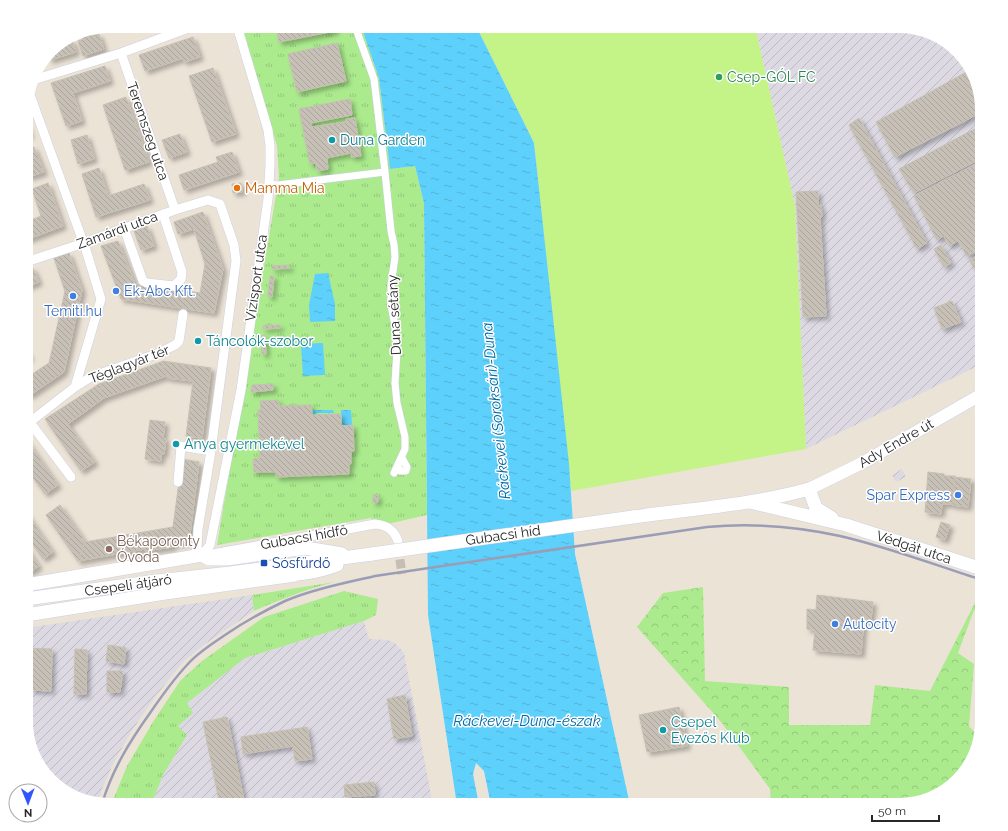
<svg xmlns="http://www.w3.org/2000/svg" width="1008" height="831" font-family="Raleway,sans-serif">
<style>
.industrial{fill:url(#industrial-furrows)}
.grass{fill:url(#grass-tufts)}
.forest{fill:url(#forest-crowns)}
.pitch{fill:#c4f387}
.water{fill:url(#water-ripples)}
.pier{fill:#ece3d7}
.building{fill:url(#building-back-hatch);stroke:#c7c0b1;filter:url(#shadow)}
.lines{fill:none;stroke-linecap:round;stroke-linejoin:round}
.minor-tunnel{stroke:#c5beb4;stroke-width:9;stroke-dasharray:9 4.5;stroke-linecap:butt}
.pedestrian-casing{stroke:#ccd0e3;stroke-width:8}
.minor-casing{stroke:#ccd0e3;stroke-width:10}
.tertiary-casing{stroke:#ccd0e3;stroke-width:13}
.secondary-casing{stroke:#ccd0e3;stroke-width:14}
.pedestrian{stroke:#fff;stroke-width:7}
.minor{stroke:#fff;stroke-width:9}
.tertiary{stroke:#fff;stroke-width:12}
.secondary{stroke:#fff;stroke-width:13}
.rail{stroke:#9a9db5;stroke-width:2.5}
.secondary-bridge-casing{stroke:#ccd0e3;stroke-width:14;stroke-linecap:butt}
.secondary-bridge{stroke:#fff;stroke-width:13}
.leisure-dot{fill:#2e9e5b;stroke:#fff;stroke-width:1.5}
.culture-dot{fill:#0f9aa8;stroke:#fff;stroke-width:1.5}
.food-dot{fill:#e8710a;stroke:#fff;stroke-width:1.5}
.shop-dot{fill:#3f7fe0;stroke:#fff;stroke-width:1.5}
.education-dot{fill:#8d6e63;stroke:#fff;stroke-width:1.5}
.transit-dot{fill:#1a4fb4;stroke:#fff;stroke-width:1.5}
.labels{text-anchor:middle;stroke-width:3;stroke-linejoin:round;paint-order:stroke}
.leisure-label{font-size:14px;fill:#27864d;stroke:#fff;text-anchor:start}
.street-label{font-size:14px;fill:#282828;stroke:#fff}
.culture-label{font-size:14px;fill:#0d838f;stroke:#fff;text-anchor:start}
.food-label{font-size:14px;fill:#c56008;stroke:#fff;text-anchor:start}
.shop-label{font-size:14px;fill:#366cbe;stroke:#fff;text-anchor:start}
.education-label{font-size:14px;fill:#785e54;stroke:#fff;text-anchor:start}
.transit-label{font-size:14px;fill:#164399;stroke:#fff;text-anchor:start}
.water-label{font-size:15px;font-style:italic;fill:#0069a3;stroke:#fff}
</style>
<defs>
<pattern id="industrial-furrows" width="10" height="10" patternUnits="userSpaceOnUse"><rect width="10" height="10" fill="#dcd9e3"/><path d="M-1 1l2-2M0 10L10 0M9 11l2-2" fill="none" stroke="#bdbac3"/></pattern>
<pattern id="grass-tufts" width="24" height="20" patternUnits="userSpaceOnUse"><rect width="24" height="20" fill="#abea8d"/><path d="M3 7l-1-3M5 7V3M7 7l1-3M15 17l-1-3M17 17v-4M19 17l1-3" fill="none" stroke="#93c97a"/></pattern>
<pattern id="forest-crowns" width="20" height="18" patternUnits="userSpaceOnUse"><rect width="20" height="18" fill="#abea8d"/><path d="M2 6a3 3 0 1 1 6 0M12 15a3 3 0 1 1 6 0" fill="none" stroke="#93c97a"/></pattern>
<pattern id="water-ripples" width="26" height="14" patternUnits="userSpaceOnUse"><rect width="26" height="14" fill="#5dd0fb"/><path d="M2 4q2-2 4 0t4 0M15 11q2-2 4 0t4 0" fill="none" stroke="#51b3d7"/></pattern>
<pattern id="building-back-hatch" width="6" height="6" patternUnits="userSpaceOnUse"><rect width="6" height="6" fill="#c7c0b7"/><path d="M-1 5l2 2M0 0l6 6M5-1l2 2" fill="none" stroke="#aba59d"/></pattern>
<filter id="shadow"><feDropShadow dx="3.5" dy="3.5" stdDeviation="2" flood-color="#0004"/></filter>
</defs>
<rect width="100%" height="100%" fill="#ece3d7"/>
<!-- industrial -->
<path class="industrial" d="M755 26H899L930 32 954 47 976 77 982 110V364L806 449 795 206Z
M902 469 906 477 896 482 892 475Z
M252 595 254 611 208 642 184 661 155 697 131 732 114 762 102 789 98 803 78 799 54 784 35 758 26 727V628Z
M364 621 369 639 388 640 396 644 404 653 433 805H151L163 775 187 735 177 726 187 703 245 658Z"/>
<!-- grass -->
<path class="grass" d="M242 26H361L379 78 390 169 415 166 424 203 427 515 383 525 371 518 217 545 279 177 277 146Z
M335 582C307 589 281 599 254 611L252 595Z
M344 591 378 599 376 615 364 621 245 658 187 703 193 713 178 726 187 735 163 775 151 805H111L127 766 153 722 180 681 202 661 264 617Z"/>
<!-- forest -->
<path class="forest" d="M703 587 705 681 789 687V725H870L875 685 930 691 978 597 982 598V618L974 610 958 653 974 664 969 726 979 737 976 753 961 777 931 799 898 805H771L770 789 722 723 637 627 663 593Z"/>
<!-- pitch -->
<path class="pitch" d="M476 26H755L795 206 806 449 571 491 534 143Z"/>
<!-- water -->
<path class="water" d="M361 26H476L534 143 569 464 575 554 630 805H457L428 615 424 203 415 166 390 169 379 78Z
M328 273 335 304V321L310 322 309 305 315 274Z
M323 343 325 375 303 376 301 344Z
M313 410H333L334 413H316L315 417H313Z
M341 410H351L352 425H342Z"/>
<!-- pier -->
<path class="pier" d="M476 763 484 771 491 805H479L473 774Z"/>
<!-- building -->
<path class="building" d="M306 26H335V31L279 42 277 32Z
M89 32 91 36 99 34 104 49 83 56 78 41 83 39 81 35Z
M193 37 200 57 184 62 183 58 145 71 139 55Z
M72 40 76 52 50 60 48 55 54 47Z
M337 43 346 81 297 92 288 54Z
M105 66 110 81 73 93 82 121 66 126 51 83Z
M213 68 236 134 212 142 189 76Z
M970 70 976 77 982 112 895 157 876 122Z
M126 97 149 162 125 170 103 105Z
M350 99 352 115 311 123V127L346 122V119L355 118 361 156 351 157V153L327 158 328 169 317 171 316 163 310 164 299 109Z
M859 118 927 243 917 249 849 125Z
M26 123 30 135 26 137Z
M982 125V158L914 193 899 169Z
M180 134 187 152 169 158 162 140Z
M87 135 94 159 78 164 71 140Z
M34 147 44 172 29 177 26 171V150Z
M232 152 239 172 184 190 179 175 218 162 216 157Z
M982 161V248L967 256 958 241 949 246 944 236 937 240 914 196Z
M99 168 108 196 144 184 150 200 96 217 82 174Z
M48 183 63 226 26 240V222L41 216 32 189Z
M241 183 242 192 233 193 232 184Z
M818 191V206L821 205 822 217H820L826 316 803 317 796 192Z
M203 212 223 269 214 313 121 299 101 246 118 241 135 284 200 293 205 264 194 229 178 234 174 222Z
M147 226 154 246 141 250 134 231Z
M941 245 951 263 944 267 934 249Z
M69 253 82 290 64 372 29 396 26 392V378L49 363 65 291 54 258Z
M982 253V265L975 269 969 260Z
M289 265 290 268 272 269V266Z
M33 268 39 282 26 287V270Z
M270 276H274L272 297 268 296Z
M952 301 961 322 942 329 934 308Z
M280 325V328L263 329V326Z
M265 335 266 354H262L261 336Z
M26 350 30 357 26 360Z
M163 361 211 368 202 438 186 436 193 381 167 378 161 362Z
M161 362 166 376 104 398 99 384Z
M99 384 104 398 68 424 95 462 81 471 45 419Z
M273 384V390L251 392 252 385Z
M278 400 279 406 311 405 312 415 341 414V426L353 425 354 451H351V464H349V474L276 477V472H254L253 459 260 458 258 410H261L260 401Z
M150 420 165 422 163 439H166L164 454H161V461L145 459Z
M26 439 58 485 45 494 26 468Z
M182 459 199 462 189 542 172 544 173 547 145 551V549L78 561 85 542 173 527Z
M928 472 944 474V476H955L953 504H942L941 514 925 512Z
M977 475H982V496L976 495Z
M954 477 971 479 968 507 952 505Z
M373 495H378V502L373 503Z
M60 505 78 531 64 541 46 515Z
M26 512 53 552 43 559 26 535Z
M941 522 950 525 945 540 936 537Z
M78 531 85 542 78 561 64 541Z
M26 546 39 566 29 573 26 570Z
M817 595 873 602 871 619H864L861 654 813 650 815 630 807 629V609L816 610Z
M108 645 126 648 124 664 106 661Z
M26 648 52 649 51 691 31 690 32 663H27L26 667Z
M75 649 87 650 86 694H74Z
M107 671H123L120 692H107Z
M405 695 412 736 394 739 387 699Z
M679 707 687 746 647 752 639 715Z
M227 717 245 805H220L203 722Z
M307 727 312 759 295 761 293 746 243 754 241 737Z
M374 782 375 795 345 797 344 785Z"/>
<g class="lines">
<!-- minor-tunnel -->
<path class="minor-tunnel" d="M398 546 402 574"/>
<defs>
<path id="pedestrian" d="M355 26 374 79 385 172 391 231 394 245 395 257 391 285V305L395 326 397 350 395 383 397 403 405 437V449L394 473
M269 184 278 185 385 172
M398 466 400 471H406L407 467 402 458"/>
<path id="minor" d="M121 53 175 210
M33 80 121 53 194 26
M29 92 86 250 101 299 75 387
M124 228 143 281 147 283 174 286 181 279 182 272 163 214
M26 262 84 243 175 210 208 200 220 204 234 245 236 261 211 451 198 529 197 548 202 555
M26 417 71 477
M26 425 75 387 91 377 159 353 175 345 179 341 183 314
M178 482 181 446 211 451
M202 555 210 545 241 390 268 199 270 165V146L268 130 237 26
M207 555 375 524C387 525 394 530 398 541"/>
<path id="tertiary" d="M809 489 862 463 982 394"/>
<path id="secondary" d="M750 502 846 525 982 569
M633 517C691 509 752 505 809 489L816 508 832 518
M286 574C303 575 321 571 337 565
M26 585 202 555 209 559H227L306 548 342 554
M26 599 157 581 230 573 372 554
M26 615 165 593 295 575"/>
</defs>
<!-- pedestrian casing -->
<use href="#pedestrian" class="pedestrian-casing"/>
<!-- minor casing -->
<use href="#minor" class="minor-casing"/>
<!-- tertiary casing -->
<use href="#tertiary" class="tertiary-casing"/>
<!-- secondary casing -->
<use href="#secondary" class="secondary-casing"/>
<!-- pedestrian -->
<use href="#pedestrian" class="pedestrian"/>
<!-- minor -->
<use href="#minor" class="minor"/>
<!-- tertiary -->
<use href="#tertiary" class="tertiary"/>
<!-- secondary -->
<use href="#secondary" class="secondary"/>
<!-- rail -->
<path class="rail" d="M102 804C112 770 130 741 150 713 161 697 173 680 187 665 197 653 212 644 225 635 244 622 264 611 285 601 314 589 345 583 375 576L707 527C752 523 795 526 840 536 888 547 935 565 982 580"/>
<defs>
<path id="secondary-bridge" d="M372 554 633 517"/>
</defs>
<!-- secondary-bridge casing -->
<use href="#secondary-bridge" class="secondary-bridge-casing"/>
<!-- secondary-bridge -->
<use href="#secondary-bridge" class="secondary-bridge"/>
</g>
<!-- markers -->
<circle class="leisure-dot" cx="719" cy="77" r="4"/>
<g class="culture-dot">
<circle cx="332" cy="140" r="4"/>
<circle cx="198" cy="341" r="4"/>
<circle cx="176" cy="444" r="4"/>
<circle cx="663" cy="730" r="4"/>
</g>
<circle class="food-dot" cx="237" cy="188" r="4"/>
<g class="shop-dot">
<circle cx="116" cy="291" r="4"/>
<circle cx="73" cy="296" r="4"/>
<circle cx="958" cy="495" r="4"/>
<circle cx="835" cy="624" r="4"/>
</g>
<circle class="education-dot" cx="109" cy="549" r="4"/>
<rect class="transit-dot" x="260" y="559" width="8" height="8" rx="2"/>
<g class="labels">
<!-- leisure labels -->
<g class="leisure-label">
<text x="727" y="82">Csep-GÓL FC</text>
</g>
<!-- street labels -->
<g class="street-label">
<text transform="translate(148 131) rotate(71)" y="5">Teremszeg utca</text>
<text transform="translate(117 230) rotate(-20)" y="5">Zamárdi utca</text>
<text transform="translate(256 278) rotate(-82)" y="5">Vízisport utca</text>
<text transform="translate(394 315) rotate(-93)" y="5">Duna sétány</text>
<text transform="translate(129 364) rotate(-21)" y="5">Téglagyár tér</text>
<text transform="translate(896 443) rotate(-30)" y="5">Ady Endre út</text>
<text transform="translate(503 535) rotate(-8)" y="5">Gubacsi híd</text>
<text transform="translate(304 537) rotate(-10)" y="5">Gubacsi hídfő</text>
<text transform="translate(914 547) rotate(18)" y="5">Védgát utca</text>
<text transform="translate(128 585) rotate(-8)" y="5">Csepeli átjáró</text>
</g>
<!-- culture labels -->
<g class="culture-label">
<text x="340" y="145">Duna Garden</text>
<text x="206" y="346">Táncolók-szobor</text>
<text x="184" y="449">Anya gyermekével</text>
<text x="671" y="727">Csepel<tspan x="671" dy="16">Evezős Klub</tspan></text>
</g>
<!-- food labels -->
<g class="food-label">
<text x="245" y="193">Mamma Mia</text>
</g>
<!-- shop labels -->
<g class="shop-label">
<text x="124" y="296">Ek-Abc Kft.</text>
<text x="73" y="316" text-anchor="middle">Temiti.hu</text>
<text x="950" y="500" text-anchor="end">Spar Express</text>
<text x="843" y="629">Autocity</text>
</g>
<!-- education labels -->
<g class="education-label">
<text x="117" y="546">Békaporonty<tspan x="117" dy="16">Óvoda</tspan></text>
</g>
<!-- transit labels -->
<g class="transit-label">
<text x="272" y="568">Sósfürdő</text>
</g>
<!-- water labels -->
<g class="water-label">
<text transform="translate(496 411) rotate(-96)" y="5">Ráckevei (Soroksári)-Duna</text>
<text x="527" y="726">Ráckevei-Duna-észak</text>
</g>
</g>
<!-- crop -->
<path d="M0 0H1008V831H0ZM109 33H899A76 76 0 0 1 975 109V722A76 76 0 0 1 899 798H109A76 76 0 0 1 33 722V109A76 76 0 0 1 109 33Z" fill="#fff" fill-rule="evenodd"/>
<!-- north arrow -->
<g transform="translate(28 803) rotate(179)"><circle r="19" fill="#ffffff" stroke="#a9a9a9"/>
<path d="M0-3L7 15L0 10L-7 15Z" fill="#3156ff"/>
<text y="-6" font-size="11" font-weight="bold" text-anchor="middle" fill="#282828">N</text>
</g>
<!-- scale -->
<path d="M872 815v6h67v-6" fill="none" stroke="#282828" stroke-width="2"/>
<text x="878" y="815" font-size="12" fill="#282828" stroke="#ffffff" stroke-width="3" paint-order="stroke">50 m</text>
</svg>
